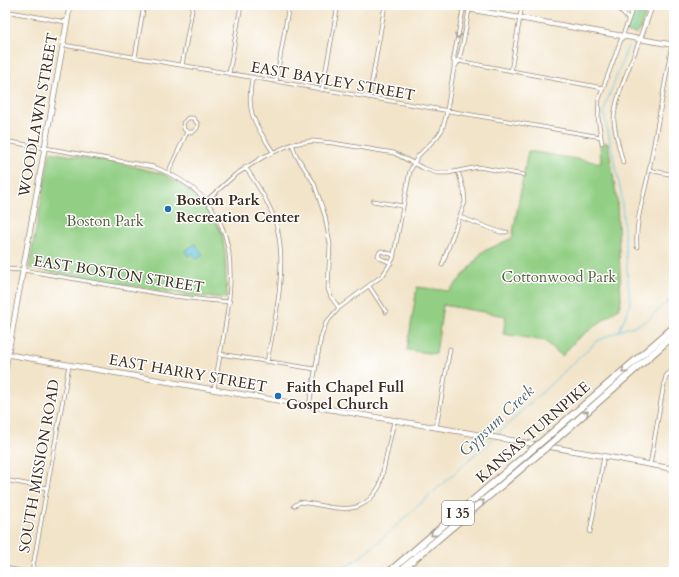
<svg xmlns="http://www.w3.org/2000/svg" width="679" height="577" font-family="Cardo,serif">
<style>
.green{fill:#92cf84;stroke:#667c51}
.water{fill:#64c5e2;stroke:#507880}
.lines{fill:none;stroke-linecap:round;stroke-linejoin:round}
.stream{stroke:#64c5e2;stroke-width:1}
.street-casing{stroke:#968774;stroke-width:4.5}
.secondary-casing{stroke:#968774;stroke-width:6}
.highway-casing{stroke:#968774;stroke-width:8}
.street{stroke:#fff;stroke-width:3}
.secondary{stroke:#fff;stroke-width:4.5}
.highway{stroke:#fff;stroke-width:6}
.highway-bridge-casing{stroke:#968774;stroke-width:8;stroke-linecap:butt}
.highway-bridge{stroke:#fff;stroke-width:6}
.oneway{stroke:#a79f9a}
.poi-dot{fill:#1f6fb2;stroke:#fff;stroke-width:1.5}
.labels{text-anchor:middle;stroke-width:3;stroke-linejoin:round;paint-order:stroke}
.shield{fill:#fff;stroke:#766a62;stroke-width:1}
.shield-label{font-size:14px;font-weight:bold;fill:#3b2a1e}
.street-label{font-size:15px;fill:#3b2a1e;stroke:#fff}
.poi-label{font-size:15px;font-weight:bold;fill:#3b2a1e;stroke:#fff;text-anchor:start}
.park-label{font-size:15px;fill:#555c3d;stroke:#fff}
.water-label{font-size:16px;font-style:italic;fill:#496063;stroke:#fff}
</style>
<rect width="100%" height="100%" fill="#fff"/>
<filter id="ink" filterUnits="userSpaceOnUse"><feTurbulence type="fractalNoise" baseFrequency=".025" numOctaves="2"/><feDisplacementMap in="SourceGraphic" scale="8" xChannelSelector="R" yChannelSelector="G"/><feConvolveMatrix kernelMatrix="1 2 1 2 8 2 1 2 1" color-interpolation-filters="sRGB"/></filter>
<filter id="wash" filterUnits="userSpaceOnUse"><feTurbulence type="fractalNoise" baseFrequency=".012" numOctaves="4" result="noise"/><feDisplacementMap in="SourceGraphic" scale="16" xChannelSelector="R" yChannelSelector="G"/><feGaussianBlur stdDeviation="0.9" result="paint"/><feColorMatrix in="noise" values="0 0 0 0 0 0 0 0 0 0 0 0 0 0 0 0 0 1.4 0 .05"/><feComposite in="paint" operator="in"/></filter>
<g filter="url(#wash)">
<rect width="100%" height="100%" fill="#f2e4c9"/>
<!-- green -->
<path class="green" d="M636 5H649L639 32 636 34 629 33 626 31Z
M600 143H608L617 200 621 299 620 305 617 310 576 340 562 356 545 341 503 334 506 316 443 305 436 354 407 350 417 287 449 291 470 268 482 252 512 238 528 151 601 163Z
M50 152 126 165 164 174 187 189 201 200 209 210 222 233 225 253 227 298 191 296 29 268Z"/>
<!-- water -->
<path class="water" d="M195 244 203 255 197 259 193 253 188 256 185 251Z"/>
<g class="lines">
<!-- stream -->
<path class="stream" d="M633 31 644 5
M619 331 630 306 621 192 604 114 606 104 628 46
M495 436 597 341 619 331 645 322 674 296
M339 572 367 552 492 439"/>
</g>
</g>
<g filter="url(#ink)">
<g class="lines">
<defs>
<path id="street" d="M126 5 143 8
M615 5 628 19
M5 11 66 22
M63 45 601 137
M135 57 144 5
M453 60 603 88
M5 62C13 72 7 86 5 98
M182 65 193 5
M454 68C462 62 467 17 470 5
M511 71 522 5
M229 74 241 5
M252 78C246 114 254 122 273 152
M276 82 289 5
M322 90 338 5
M369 98 385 5
M5 141 154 167C262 209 228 301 214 390
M602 143 598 118 599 99 634 5
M292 144 296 155 314 183 325 216 330 244 328 289 331 297 339 308
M623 163C620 149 615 135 614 121 613 101 633 59 640 39
M245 167C258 185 270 204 276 224 288 264 275 322 267 362
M649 170 674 175
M168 173 187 132H193L197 128 198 124 193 118H188L183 123 184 129 187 132
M206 201 235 175 263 157 292 144 313 141 333 143 394 153 423 168 437 173H448L478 167 524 175
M373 201 403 206
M460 217 500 232H507
M637 247C635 221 644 196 649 171 657 129 664 86 672 44
M391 263 380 258 378 255 379 253 381 251 394 255
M442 265 465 202 464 191 458 171
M5 269 23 270 173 296 206 300 230 302
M369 286 386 312
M220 354 315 369
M309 406 321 337 326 323 339 308 383 275 393 259 410 171 418 156 437 137 442 130 446 116 454 68V56L464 5
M436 428 450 349
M650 465 663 389 666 376 674 369
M5 480 47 488
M294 506 300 502C333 506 361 521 380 485L394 421
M590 532 604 456
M5 568 27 572
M32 572 69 365"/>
<path id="secondary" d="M445 5 674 45
M640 39 652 5
M5 354 592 454 674 469
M5 371 70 5"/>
<path id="highway" d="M547 437 674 327
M556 439 674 335
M389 572 527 454
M399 572 536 456"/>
</defs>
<!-- street casing -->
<use href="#street" class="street-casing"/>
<!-- secondary casing -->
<use href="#secondary" class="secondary-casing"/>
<!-- highway casing -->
<use href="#highway" class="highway-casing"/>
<!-- street -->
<use href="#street" class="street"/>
<!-- secondary -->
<use href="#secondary" class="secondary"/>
<!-- highway -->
<use href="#highway" class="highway"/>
<defs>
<path id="highway-bridge" d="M527 454 547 437
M536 456 556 439"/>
</defs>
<!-- highway-bridge casing -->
<use href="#highway-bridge" class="highway-bridge-casing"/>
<!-- highway-bridge -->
<use href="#highway-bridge" class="highway-bridge"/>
</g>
<!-- one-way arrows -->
<defs><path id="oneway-chevron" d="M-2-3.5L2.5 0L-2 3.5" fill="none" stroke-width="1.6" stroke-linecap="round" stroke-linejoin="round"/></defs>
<g class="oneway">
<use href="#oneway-chevron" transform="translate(458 36) rotate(101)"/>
<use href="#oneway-chevron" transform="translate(624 371) rotate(139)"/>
<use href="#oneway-chevron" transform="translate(586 413) rotate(-41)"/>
<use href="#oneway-chevron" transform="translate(482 502) rotate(-40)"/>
<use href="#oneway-chevron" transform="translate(433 534) rotate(139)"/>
</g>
</g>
<!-- markers -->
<g class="poi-dot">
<circle cx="168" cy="209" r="4"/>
<circle cx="278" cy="396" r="4"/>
</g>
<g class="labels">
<!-- shield labels -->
<rect class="shield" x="442" y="501" width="32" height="24" rx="3"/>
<g class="shield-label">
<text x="458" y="518">I 35</text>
</g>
<!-- street labels -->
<g class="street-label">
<text transform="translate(333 81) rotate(10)" y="5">EAST BAYLEY STREET</text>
<text transform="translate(38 115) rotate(-80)" y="5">WOODLAWN STREET</text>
<text transform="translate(119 274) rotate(9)" y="5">EAST BOSTON STREET</text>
<text transform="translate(188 373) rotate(10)" y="5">EAST HARRY STREET</text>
<text transform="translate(533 432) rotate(-41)" y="5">KANSAS TURNPIKE</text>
<text transform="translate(39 466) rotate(-80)" y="5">SOUTH MISSION ROAD</text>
</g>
<!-- poi labels -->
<g class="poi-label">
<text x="176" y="205">Boston Park<tspan x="176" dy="17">Recreation Center</tspan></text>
<text x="286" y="392">Faith Chapel Full<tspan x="286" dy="17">Gospel Church</tspan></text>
</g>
<!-- park labels -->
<g class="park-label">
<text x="105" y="226">Boston Park</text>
<text x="559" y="282">Cottonwood Park</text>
</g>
<!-- water labels -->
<g class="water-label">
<text transform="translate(496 420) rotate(-43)" y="6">Gypsum Creek</text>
</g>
</g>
<!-- margin -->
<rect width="679" height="577" fill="none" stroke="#fff" stroke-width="20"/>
</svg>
